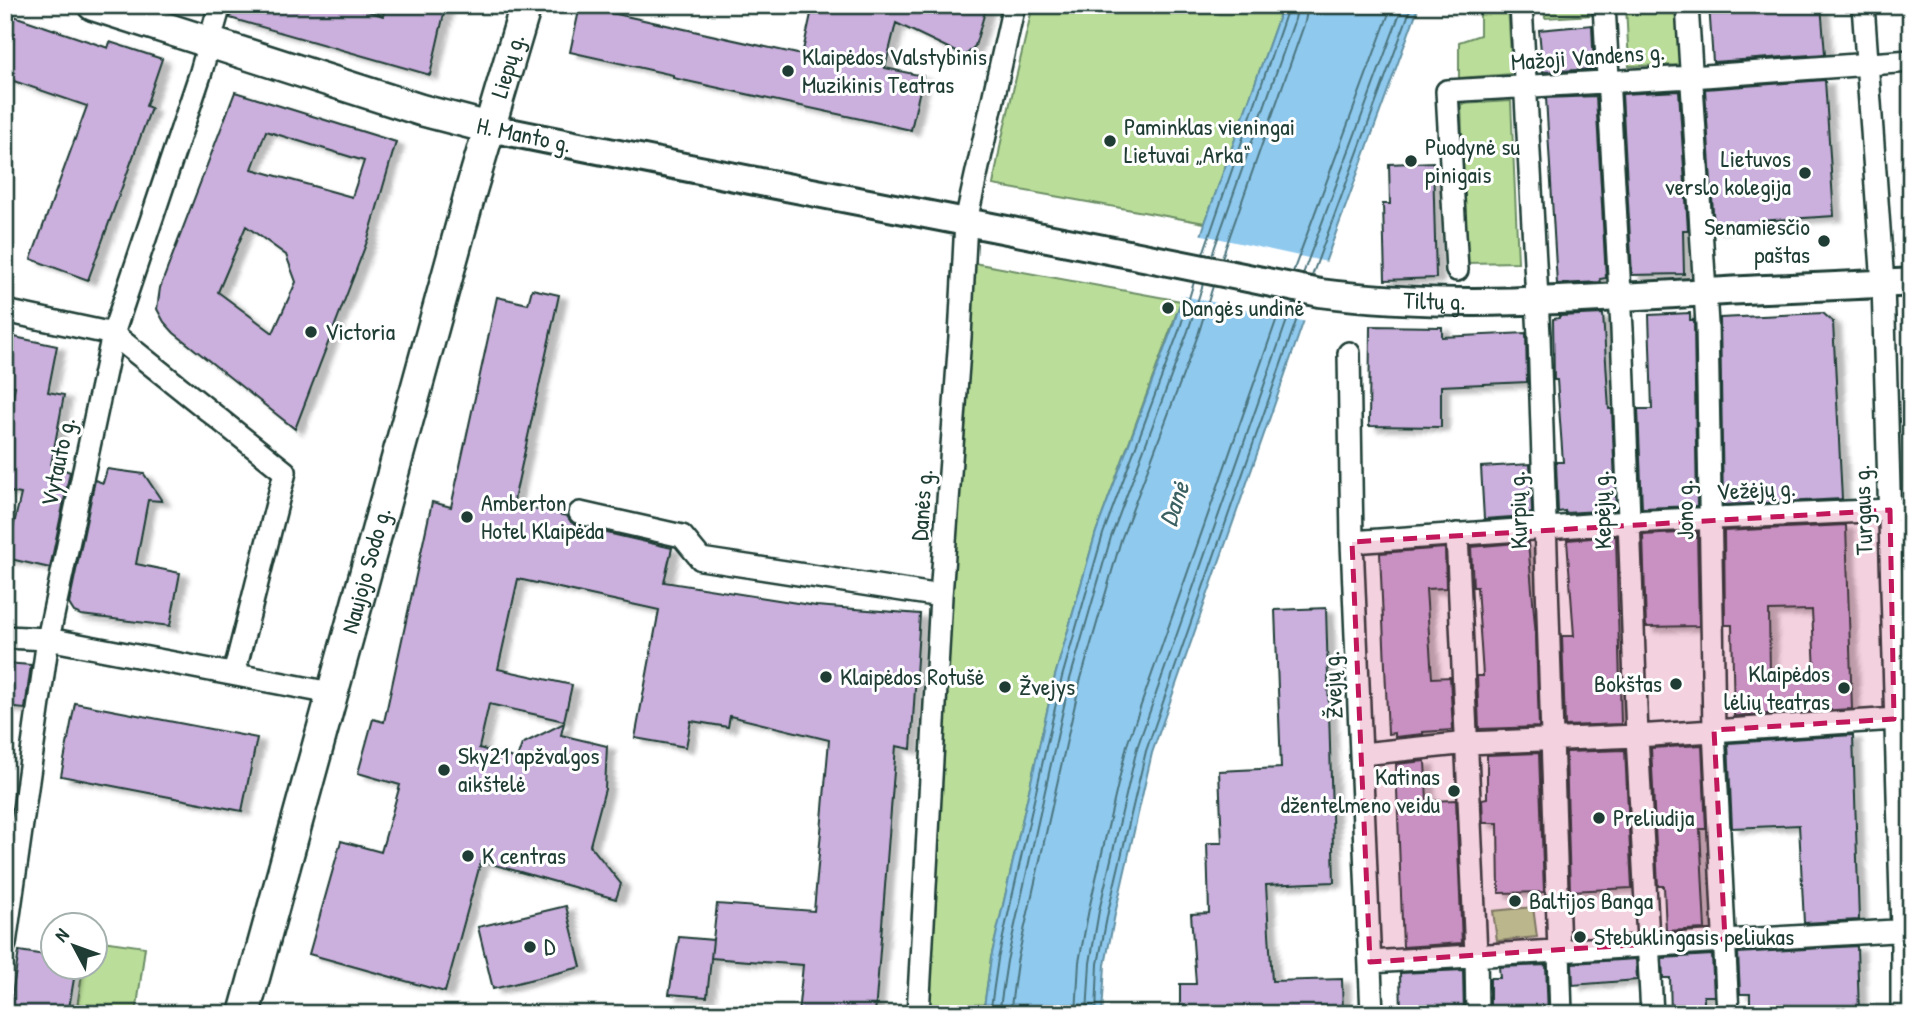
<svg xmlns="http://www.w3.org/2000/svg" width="1916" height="1019" font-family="'Patrick Hand',sans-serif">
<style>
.green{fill:#bade99;stroke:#6c8e66;stroke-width:2}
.water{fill:#8fc9ee;stroke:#6291a4;stroke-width:2}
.pier{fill:#fff}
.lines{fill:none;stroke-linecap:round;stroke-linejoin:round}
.shore{stroke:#4c757e;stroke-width:2}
.building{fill:#cbafdd;stroke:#1f3d34;stroke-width:2;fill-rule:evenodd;filter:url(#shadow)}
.minor-casing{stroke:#1f3d34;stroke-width:26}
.tertiary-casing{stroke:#1f3d34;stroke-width:32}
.secondary-casing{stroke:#1f3d34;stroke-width:35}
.minor{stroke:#fff;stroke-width:21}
.tertiary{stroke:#fff;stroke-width:26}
.secondary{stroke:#fff;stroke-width:30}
.marked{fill:#c2185b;fill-opacity:0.2;stroke:#c2185b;stroke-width:5;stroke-dasharray:14 9;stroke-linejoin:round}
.poi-dot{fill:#1f3d34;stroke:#fff;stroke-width:2.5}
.labels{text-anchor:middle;stroke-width:6;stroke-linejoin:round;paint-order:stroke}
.poi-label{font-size:24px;fill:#1f3d34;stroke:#fff;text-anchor:start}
.street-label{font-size:24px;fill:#1f3d34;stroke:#fff}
.water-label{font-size:26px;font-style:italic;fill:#3b6062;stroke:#fff}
</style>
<defs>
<filter id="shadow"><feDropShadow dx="8" dy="4.5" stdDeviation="2" flood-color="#0004"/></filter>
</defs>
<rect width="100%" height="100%" fill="#fff"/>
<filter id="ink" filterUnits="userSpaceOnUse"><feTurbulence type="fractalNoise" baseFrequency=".0143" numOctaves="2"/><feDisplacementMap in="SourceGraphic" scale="14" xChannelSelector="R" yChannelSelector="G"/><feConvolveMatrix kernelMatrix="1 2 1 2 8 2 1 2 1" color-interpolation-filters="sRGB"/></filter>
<g filter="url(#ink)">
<!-- green -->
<path class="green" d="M1033 5H1283L1205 223 993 185 1001 142Z
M1480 5H1508L1512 74 1459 78V42L1480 35Z
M1544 5H1591L1592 15 1545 18Z
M1626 5H1677L1682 65 1629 66Z
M1511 101 1518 262 1467 263 1461 104Z
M963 261 1181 301 1096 532 1055 676 991 958 983 1014H918Z
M1533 907 1537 937 1497 941 1493 911Z
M95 940 145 947 136 1014H76L83 967H94Z"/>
<!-- water -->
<path class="water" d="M1283 5H1419L1303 323 1152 753 1115 914 1105 965 1102 1014H983L991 958 1055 676 1096 532 1173 326 1205 223Z"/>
<!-- pier -->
<path class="pier" d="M1198 234 1327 262 1307 322 1179 295Z"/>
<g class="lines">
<!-- shore -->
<path class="shore" d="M1203 254 1289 5
M1212 255 1295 19 1298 5
M1222 258 1305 22 1308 5
M1293 272 1392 5
M1303 274 1403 5
M1312 276 1412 5
M990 1014 998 959 1062 677 1103 534 1180 328 1194 282
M999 1014 1007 961 1070 679 1111 537 1188 331 1203 284
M1010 1014 1017 962 1080 682 1121 540 1198 335 1213 286
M1076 1014 1079 962 1089 909 1127 745 1283 301
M1087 1014 1090 963 1099 911 1137 748 1293 303
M1096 1014 1098 964 1108 912 1146 751 1302 304"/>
</g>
<!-- building -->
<path class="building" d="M233 5H350L383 16 386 5H431L445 9 430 75 230 18Z
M813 5H987L975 46 965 56 896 23 885 68 923 76 911 130 673 78V75L570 52 580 6 802 55Z
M1709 5H1821L1825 54 1713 62Z
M5 13 108 48 110 42 162 59 146 106 151 108 88 280 31 259 87 106 5 78Z
M1592 25 1594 69 1543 72 1539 30Z
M1825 80 1834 216 1759 221V226L1714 228 1705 89Z
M1679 91 1688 230H1683L1684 274 1632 275 1622 94Z
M235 92 396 142 368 239 295 429 174 333 164 322 157 309 160 288ZM266 131 364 161 352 197 252 169ZM246 226 286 255 296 282 273 333 218 292Z
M1596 96 1606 278 1600 279 1601 282 1557 284 1546 98Z
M1433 162 1436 278 1385 280 1383 204H1390L1389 164Z
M532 289 559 295 513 505 567 516 571 522 577 526 672 548 664 582 816 606 920 614 911 749 896 746 875 1014H798L803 965 711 958 717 904 814 911 829 740 730 716 728 727 691 721 686 747 635 738 659 610 518 579 498 669 572 685 564 721 489 704 479 748 517 759 522 744 564 723 561 735 607 746 605 789 590 845 621 884 616 899 481 861 445 992 309 954 341 841 381 852 400 785 358 773 373 719 384 722 432 502 451 507 497 297 528 304Z
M1690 313V320H1694V325L1697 506 1642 508 1638 409H1652L1649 315Z
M1823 313 1833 322 1842 499 1723 505 1720 318Z
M1603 314 1609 409H1612L1616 510 1565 513V511L1558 512 1556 462H1563L1557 380H1554L1553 319 1559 318V316Z
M1370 326 1442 327V337L1526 333 1527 382 1441 386V427L1369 426Z
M5 335 57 346 48 392 64 395 51 465 70 472 50 568 6 558 21 494 5 491V435L15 386 5 384Z
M1530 464 1532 513 1526 514V516L1484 519 1481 467Z
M107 469 144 474 162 501 148 500 136 564 180 573 170 626 81 615 74 612 69 604 95 480 103 483Z
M1846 525 1852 709 1734 716 1732 625H1725L1724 531ZM1812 610 1815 672 1770 673 1769 611Z
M1697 532 1699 626 1646 627 1643 535Z
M1616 536 1621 724 1565 726 1562 636H1574L1567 540Z
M1528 542 1536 637 1539 727 1479 729 1477 676H1483L1477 587H1473L1471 547Z
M1445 548 1446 588 1426 589 1432 678 1450 677 1453 730 1423 732V734L1395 737V733L1388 734 1380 553Z
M1326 608 1334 882 1266 885 1272 981 1342 979 1343 1014H1180V984H1196L1191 914 1209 913 1207 843H1222L1219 771 1281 768 1275 610Z
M5 663 31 665 25 709 5 707Z
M75 703 257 738 242 811 61 776Z
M1853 735 1859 920 1804 923 1799 825 1732 828 1728 743Z
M1702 745 1706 829H1700L1705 929 1666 931 1664 886H1658L1651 748Z
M1625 750 1632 888 1570 891 1566 752Z
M1539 753 1544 892 1499 893 1498 823H1483L1482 799 1487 798V755Z
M1425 761 1427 801 1456 800 1462 943 1403 947 1396 764Z
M566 906 581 967 493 989 478 927Z
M679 937 713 940 707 997 669 994Z
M1857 946 1859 1014H1809L1808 1008 1750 1009V994H1740L1738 953Z
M19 951 52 956V967H76L68 1014H9Z
M1712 955 1714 996H1704V1014H1671L1670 978H1663L1662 958Z
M1636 959 1637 980 1573 985 1572 963Z
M1546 965 1548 1014H1490V978H1500L1499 967Z
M1463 970 1464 1014H1401L1400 973Z"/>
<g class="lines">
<defs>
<path id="minor" d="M1521 5 1539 336 1561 1014
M1604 5 1622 329 1637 736 1652 1014
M1687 5 1707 324 1714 730 1728 1014
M1863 5 1883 284 1902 931V1014
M1457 270 1447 91 1691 77 1911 61
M5 311 113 334 285 472 234 674
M1349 353 1352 542 1372 1014
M580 513 682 536 701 559 941 596
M1457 534 1476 954 1477 1014
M1352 542 1629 522 1911 509
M5 637 48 639 331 693
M1362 754 1468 743 1637 736 1911 718
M5 944 48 639 113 334 200 75 220 5
M1370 962 1911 930
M918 1014 941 596 960 337 966 221 1014 5"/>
<g id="tertiary">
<path id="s1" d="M490 128C766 185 1044 235 1320 293 1443 309 1569 300 1693 293 1765 288 1838 287 1911 282"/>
</g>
<g id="secondary">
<path d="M93 5 421 110 490 128"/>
<path id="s2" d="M244 1014 471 190 526 5"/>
</g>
</defs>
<!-- minor casing -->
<use href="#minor" class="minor-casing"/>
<!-- tertiary casing -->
<use href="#tertiary" class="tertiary-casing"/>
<!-- secondary casing -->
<use href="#secondary" class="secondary-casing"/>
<!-- minor -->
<use href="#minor" class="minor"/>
<!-- tertiary -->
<use href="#tertiary" class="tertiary"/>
<!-- secondary -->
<use href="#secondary" class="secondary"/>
</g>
</g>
<!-- marked area -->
<path class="marked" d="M1890 510 1894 719 1714 730 1725 939 1370 962 1352 542Z"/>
<!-- markers -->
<g class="poi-dot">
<circle cx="788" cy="71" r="7"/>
<circle cx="1110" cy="141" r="7"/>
<circle cx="1411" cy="161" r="7"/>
<circle cx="1805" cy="173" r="7"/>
<circle cx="1824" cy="241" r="7"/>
<circle cx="1168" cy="308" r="7"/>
<circle cx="311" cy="332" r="7"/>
<circle cx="467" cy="517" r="7"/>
<circle cx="826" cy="677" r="7"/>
<circle cx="1676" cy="684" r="7"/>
<circle cx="1005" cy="687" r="7"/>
<circle cx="1844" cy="688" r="7"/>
<circle cx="444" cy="770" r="7"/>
<circle cx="1454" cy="791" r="7"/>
<circle cx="1599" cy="818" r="7"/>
<circle cx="468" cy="856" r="7"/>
<circle cx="1515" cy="901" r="7"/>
<circle cx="1580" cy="937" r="7"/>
<circle cx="530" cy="947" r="7"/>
</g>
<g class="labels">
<!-- poi labels -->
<g class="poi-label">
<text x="802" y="65">Klaipėdos Valstybinis<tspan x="802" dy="28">Muzikinis Teatras</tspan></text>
<text x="1124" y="135">Paminklas vieningai<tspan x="1124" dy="28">Lietuvai „Arka“</tspan></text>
<text x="1425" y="155">Puodynė su<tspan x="1425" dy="28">pinigais</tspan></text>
<text x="1791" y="167" text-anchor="end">Lietuvos<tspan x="1791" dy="28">verslo kolegija</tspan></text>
<text x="1810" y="235" text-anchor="end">Senamiesčio<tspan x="1810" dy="28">paštas</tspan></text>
<text x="1182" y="316">Dangės undinė</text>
<text x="325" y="340">Victoria</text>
<text x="481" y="511">Amberton<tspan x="481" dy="28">Hotel Klaipėda</tspan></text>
<text x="1830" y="682" text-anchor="end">Klaipėdos<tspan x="1830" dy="28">lėlių teatras</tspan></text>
<text x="840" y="685">Klaipėdos Rotušė</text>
<text x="1662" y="692" text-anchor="end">Bokštas</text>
<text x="1019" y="695">Žvejys</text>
<text x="458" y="764">Sky21 apžvalgos<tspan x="458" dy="28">aikštelė</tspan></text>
<text x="1440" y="785" text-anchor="end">Katinas<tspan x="1440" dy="28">džentelmeno veidu</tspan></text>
<text x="1613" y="826">Preliudija</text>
<text x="482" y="864">K centras</text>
<text x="1529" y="909">Baltijos Banga</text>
<text x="1594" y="945">Stebuklingasis peliukas</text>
<text x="544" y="955">D</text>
</g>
<!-- street labels -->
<g class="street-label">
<text transform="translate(1588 57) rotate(-4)" y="8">Mažoji Vandens g.</text>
<text dy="8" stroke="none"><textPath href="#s2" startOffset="984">Liepų g.</textPath></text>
<text transform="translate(524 135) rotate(12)" y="8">H. Manto g.</text>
<text dy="8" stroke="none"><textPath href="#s1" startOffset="961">Tiltų g.</textPath></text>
<text transform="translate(58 462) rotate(-78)" y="8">Vytauto g.</text>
<text transform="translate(1756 490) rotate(-3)" y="8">Vežėjų g.</text>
<text transform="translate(922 505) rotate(-86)" y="8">Danės g.</text>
<text transform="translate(1518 510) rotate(-92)" y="8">Kurpių g.</text>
<text transform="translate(1602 510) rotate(-92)" y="8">Kepėjų g.</text>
<text transform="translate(1685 510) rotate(-91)" y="8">Jono g.</text>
<text transform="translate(1863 510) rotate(-92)" y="8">Turgaus g.</text>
<text dy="8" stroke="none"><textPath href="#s2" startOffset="460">Naujojo Sodo g.</textPath></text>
<text transform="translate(1333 685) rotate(-93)" y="8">Žvejų g.</text>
</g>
<!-- water labels -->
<g class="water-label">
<text transform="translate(1174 504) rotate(-71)" y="9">Danė</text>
</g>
</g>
<!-- margin -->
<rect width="1916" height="1019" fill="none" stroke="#fff" stroke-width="28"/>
<rect x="14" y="14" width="1888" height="991" fill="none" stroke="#1f3d34" stroke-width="2.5" filter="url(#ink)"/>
<!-- north arrow -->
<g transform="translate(74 946) rotate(311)"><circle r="33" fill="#ffffff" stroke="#a5b1ae" stroke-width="2"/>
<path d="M0-5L12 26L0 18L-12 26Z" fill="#1f3d34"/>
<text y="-10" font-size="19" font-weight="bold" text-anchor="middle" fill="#1f3d34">N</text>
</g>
</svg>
